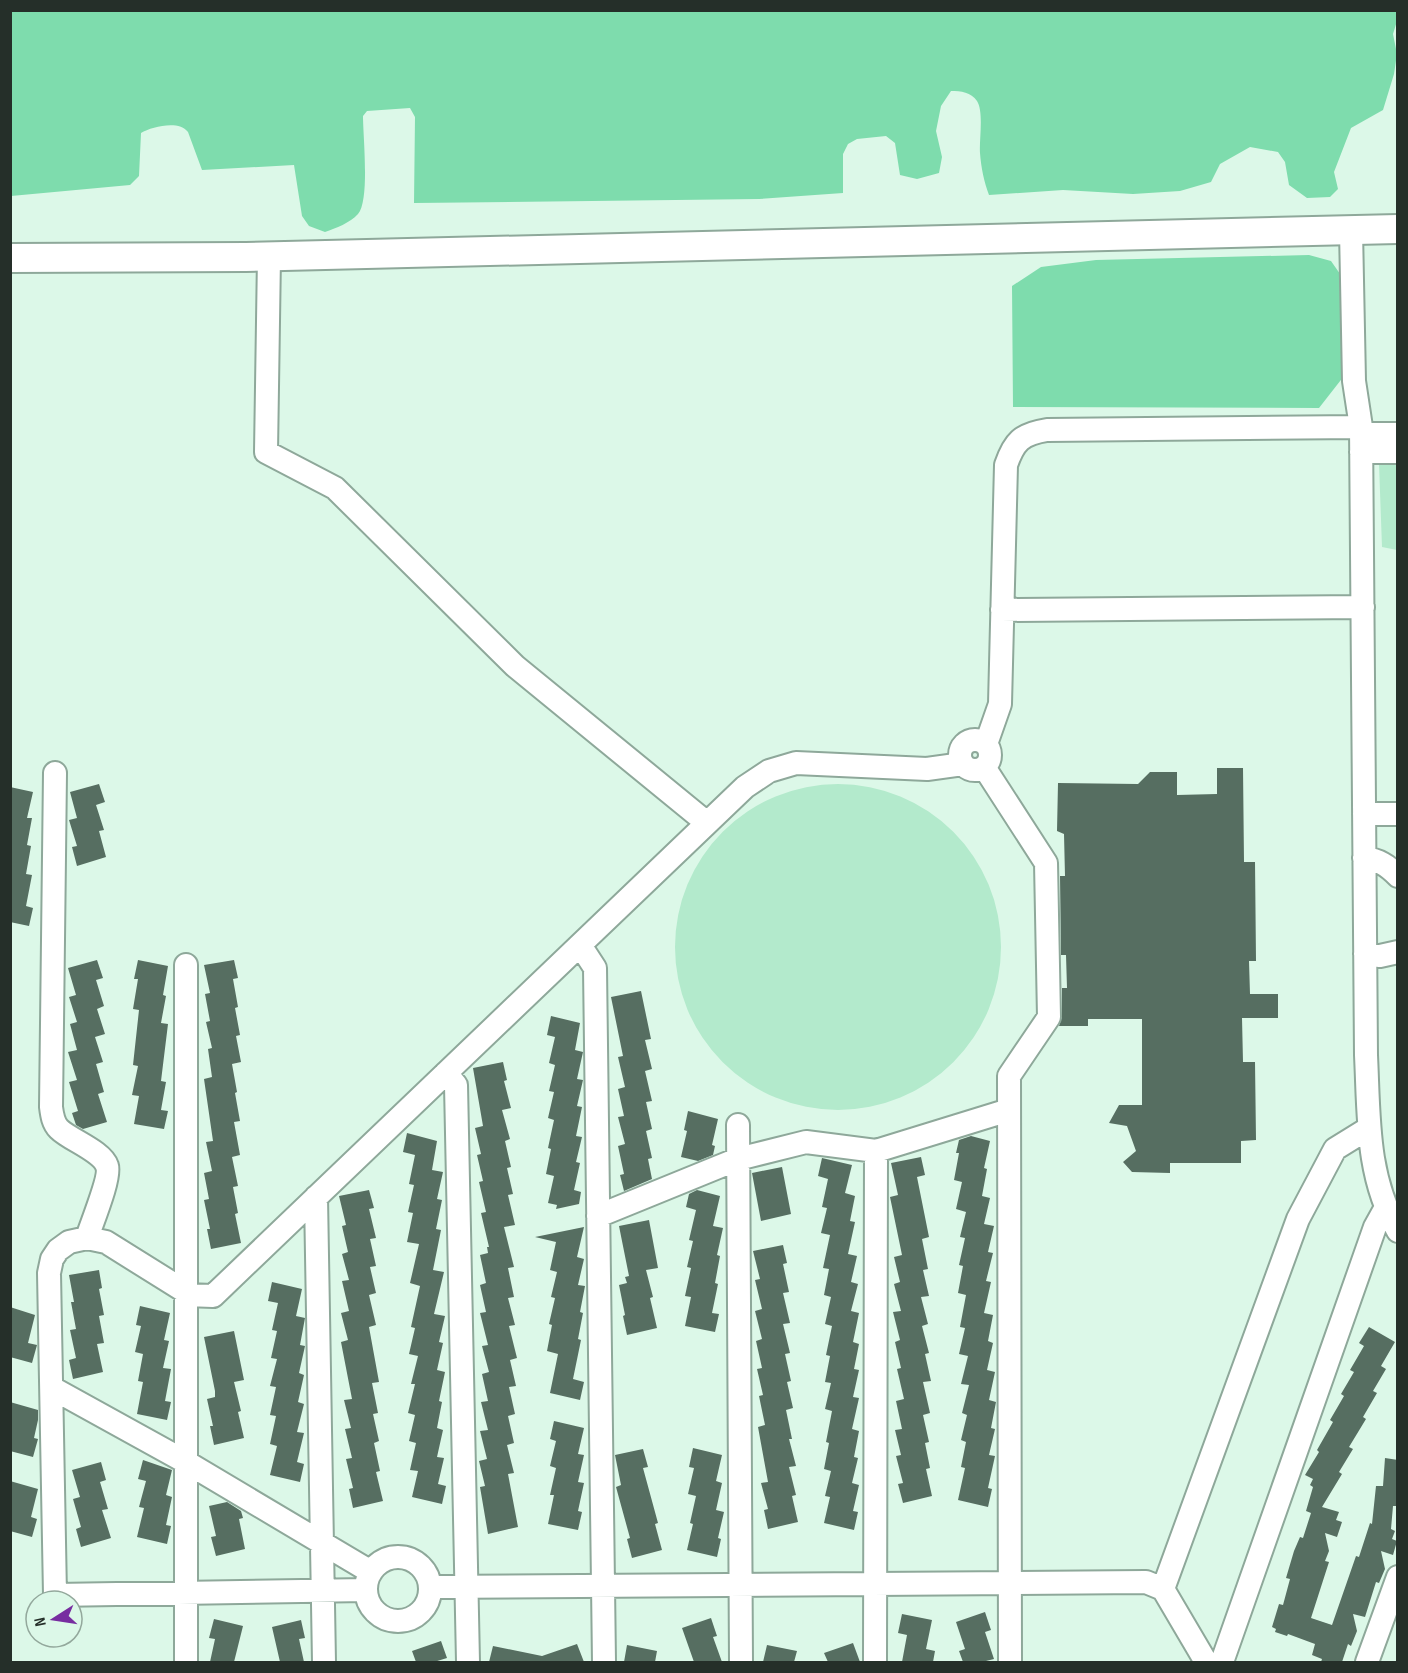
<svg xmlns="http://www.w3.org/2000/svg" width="1408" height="1673" font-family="'Sofia Sans Condensed',sans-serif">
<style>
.green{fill:#b3eacc}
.water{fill:#7edcad}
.building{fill:#566e61}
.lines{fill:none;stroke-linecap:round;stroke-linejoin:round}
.minor-casing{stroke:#8ea89a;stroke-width:26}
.major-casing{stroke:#8ea89a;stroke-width:32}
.minor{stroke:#fff;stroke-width:22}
.major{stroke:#fff;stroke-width:28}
</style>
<rect width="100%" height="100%" fill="#dcf8e8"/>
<!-- green -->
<path class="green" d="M1379 464H1397V550L1382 547Z
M675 947a163 163 0 1 1 326 0a163 163 0 1 1-326 0Z"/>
<!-- water -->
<path class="water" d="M11 10H1397V21L1393 34 1397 54 1394 74 1383 110 1351 128 1334 172 1338 189 1330 197 1307 198 1289 185 1285 162 1278 152 1250 147 1220 164 1211 182 1180 191 1133 194 1063 190 989 195C984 182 981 167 980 153 979 140 984 112 977 101 971 92 961 91 951 91L941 106 936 131 942 157 939 173 917 179 900 175 895 143 886 136 857 139 848 144 843 154V193L759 199 414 203 415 117 410 108 367 111 363 116C363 136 370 200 358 214 350 223 336 228 325 232L309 226 302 216 294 165 202 170 188 132C180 120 152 126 141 133L139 176 130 185 11 196Z
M1309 255 1331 261 1345 281 1344 376 1319 408 1013 407 1012 286 1041 267 1096 260Z"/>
<!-- building -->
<path class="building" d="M1217 768H1243L1244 862H1255L1256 961H1249L1250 994H1278V1018H1242L1243 1062H1255L1256 1140 1241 1141V1163H1170V1173L1132 1172 1123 1162 1136 1151 1127 1126 1109 1123 1119 1105H1142V1019H1088V1026H1059L1062 1017V988H1067L1066 955H1061L1060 876H1065L1064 834 1057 831 1058 783 1138 784 1150 772H1177V795L1217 794Z
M99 784 105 802 96 805 104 830 99 831 106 857 77 866 72 847 77 846 69 820 77 818 70 792Z
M10 787 33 792 27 818H32L27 845 31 846 26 874 32 875 26 906 33 908 29 926 10 922Z
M97 960 103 978 96 980 104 1006 97 1009 105 1034 95 1037 103 1062 96 1064 104 1092 98 1094 107 1122 83 1129 76 1125 72 1113 78 1111 69 1082 77 1080 68 1052 77 1050 70 1024 77 1022 69 997 76 995 68 968Z
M138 960 168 966 163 995 166 996 161 1023 168 1024 161 1081 166 1082 161 1110 168 1111 164 1129 134 1124 139 1096 132 1095 138 1066 133 1065 139 1010 133 1009 138 979H134Z
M234 960 238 978 233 979 238 1007 235 1008 240 1035 236 1036 241 1062 232 1064 237 1092 235 1093 240 1121 234 1122 240 1155 232 1157 238 1186 233 1187 238 1213 235 1214 241 1243 211 1249 207 1229H210L204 1200 209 1199 204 1173 212 1171 206 1142 213 1141 204 1079 212 1077 208 1049 212 1048 206 1022 210 1021 205 994 210 993 204 965Z
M641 991 651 1039 645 1040 652 1069 645 1071 652 1101 646 1102 652 1129 646 1131 652 1158 648 1159 652 1179 624 1191 620 1175 624 1174 618 1146 625 1144 618 1117 624 1116 618 1089 625 1087 618 1057 623 1056 611 997Z
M551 1016 580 1023 575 1050 583 1052 577 1079 583 1080 577 1106 582 1107 576 1136 582 1137 576 1162 580 1163 574 1190 581 1192 579 1204 556 1209 557 1205 548 1203 554 1176 546 1174 551 1149 548 1148 554 1120 548 1118 554 1092 549 1091 555 1065 549 1063 555 1037 547 1035Z
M503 1062 507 1080 504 1081 511 1108 502 1110 510 1139 505 1141 511 1167 507 1168 513 1194 508 1195 515 1225 504 1227 514 1267 508 1268 514 1297 508 1298 515 1325 509 1326 517 1358 510 1360 516 1386 509 1387 515 1414 508 1416 514 1443 507 1445 514 1473 508 1474 518 1527 488 1534 480 1487 485 1486 479 1461 487 1459 480 1431 488 1430 481 1402 488 1401 482 1374 489 1372 482 1346 488 1345 480 1313 486 1312 480 1285 486 1283 480 1255 488 1253 487 1247H489L481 1213 486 1212 479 1182 483 1181 477 1155 481 1154 475 1128 483 1126 473 1068Z
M688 1111 718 1119 712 1145 715 1146 713 1155 698 1161 681 1157 687 1131 684 1130Z
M407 1133 437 1141 432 1170 443 1172 437 1199 442 1200 436 1229 441 1230 433 1270 444 1272 434 1314 445 1316 439 1342 443 1343 437 1370 445 1372 439 1401 442 1402 437 1428 443 1430 437 1457 444 1458 438 1484 446 1486 442 1504 412 1497 418 1471 410 1470 416 1443 409 1441 415 1415 408 1413 415 1384H411L418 1356 409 1354 415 1328 411 1327 420 1286 410 1283 419 1244 407 1242 413 1213 408 1212 414 1185 409 1184 415 1155 403 1152Z
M971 1136 990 1141 984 1168 987 1169 982 1196 990 1198 984 1224 994 1226 988 1252 993 1253 986 1281 991 1282 984 1313 993 1315 988 1341 993 1343 987 1370 995 1372 989 1400 996 1402 991 1428 995 1429 989 1455 995 1456 988 1488 992 1489 988 1507 958 1500 965 1468 961 1467 966 1442 961 1440 967 1415 962 1413 969 1385 961 1384 968 1356 959 1354 965 1328 960 1327 966 1295 958 1293 963 1266 959 1265 965 1238 960 1237 966 1212 956 1209 962 1182 954 1180 959 1153H956L959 1140Z
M921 1157 925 1175 917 1177 929 1237 922 1239 928 1269 923 1270 929 1296 921 1297 928 1324 922 1326 929 1353 925 1354 931 1381 923 1382 930 1413 923 1415 929 1442 925 1443 930 1468 926 1469 932 1496 903 1503 898 1484 903 1483 896 1456 901 1455 895 1430 902 1429 896 1401 904 1399 897 1369 901 1368 895 1342 900 1340 893 1312 901 1311 894 1284 900 1282 894 1257 902 1255 890 1197 898 1195 891 1163Z
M822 1158 852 1165 845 1193 855 1196 850 1221 855 1222 848 1254 857 1256 851 1282 858 1284 851 1311 859 1313 853 1342 859 1344 854 1369 859 1370 853 1397 859 1398 852 1429 859 1431 854 1457 858 1458 852 1483 859 1485 853 1511 858 1512 854 1530 824 1523 830 1497 825 1496 831 1471 824 1469 829 1443 826 1442 832 1411 825 1409 831 1383 825 1382 830 1356 826 1355 832 1326 825 1324 831 1297 824 1295 829 1269 823 1268 830 1235 821 1233 827 1208 822 1207 828 1179 818 1176Z
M782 1167 791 1214 761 1221 752 1173Z
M369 1190 374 1208 369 1209 376 1238 370 1239 376 1266 370 1267 376 1293 369 1295 376 1325 369 1327 379 1382 372 1383 378 1413 373 1414 379 1441 374 1443 380 1471 376 1472 383 1501 353 1508 349 1489 353 1488 346 1459 352 1458 345 1429 351 1428 344 1400 352 1399 341 1342 348 1340 341 1313 349 1311 342 1281 349 1280 342 1254 348 1252 342 1226 346 1225 339 1196Z
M697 1190 720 1196 713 1226 723 1228 717 1255 720 1256 715 1283 718 1284 712 1313 719 1314 715 1332 685 1326 691 1297 685 1296 691 1268 687 1267 693 1241 689 1240 696 1210 686 1207 689 1194Z
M649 1220 658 1268 646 1270 653 1297 650 1298 657 1328 627 1335 623 1316 625 1315 619 1285 627 1283 625 1277 629 1276 619 1226Z
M584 1227 577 1257 584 1259 578 1285 585 1286 580 1312 583 1313 578 1339 581 1340 573 1379 584 1382 580 1400 550 1393 558 1354 547 1351 552 1325 549 1324 555 1298 551 1297 557 1272 550 1270 556 1242 535 1237Z
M783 1245 787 1263 783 1264 789 1292 783 1293 790 1323 783 1324 790 1353 785 1354 791 1381 787 1382 793 1408 786 1410 792 1439H789L796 1466 789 1467 796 1495 792 1496 798 1522 768 1529 764 1510 768 1509 761 1483 768 1482 758 1427 765 1425 759 1396 763 1395 757 1369 762 1368 756 1341 762 1339 755 1311 762 1309 755 1280 760 1279 753 1251Z
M99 1270 102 1288 99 1289 104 1315 99 1316 104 1343 97 1344 103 1372 73 1379 69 1360 76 1358 70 1330 76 1329 71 1302H74L69 1275Z
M272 1282 302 1289 296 1316 305 1318 300 1345 305 1346 299 1373 304 1375 298 1402 304 1404 297 1432 304 1433 297 1462 304 1464 300 1482 270 1475 277 1446 270 1444 276 1416 270 1415 276 1387 270 1386 277 1359 271 1358 277 1331 272 1330 278 1303 268 1301Z
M140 1306 170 1313 164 1340 169 1341 163 1368 171 1369 165 1401 171 1402 167 1420 137 1414 143 1382 138 1381 143 1354 135 1352 141 1326 136 1325Z
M10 1307 35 1315 28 1343 37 1345 32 1363 10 1357Z
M1369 1327 1395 1342 1381 1366 1386 1369 1373 1391 1377 1393 1363 1417 1366 1419 1349 1447 1353 1449 1339 1472 1342 1474 1322 1507 1339 1512 1336 1520 1342 1522 1337 1537 1325 1533 1329 1551 1325 1561 1329 1562 1311 1618 1332 1625 1356 1556 1359 1557 1370 1523 1372 1524 1376 1486H1383L1385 1458 1398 1460V1506H1393L1391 1529 1395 1531 1392 1539 1397 1541 1393 1555 1381 1551 1385 1569 1379 1583 1376 1582 1365 1617 1353 1614 1357 1631 1351 1646 1348 1644 1342 1662H1321L1322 1659 1312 1655 1315 1644 1288 1634 1287 1636 1275 1632 1276 1629 1272 1627 1279 1604 1283 1605 1290 1579 1286 1578 1294 1551 1300 1537 1303 1538 1311 1513 1306 1511 1313 1487 1310 1485 1313 1479 1305 1475 1319 1452 1317 1450 1333 1422 1330 1420 1344 1396 1341 1394 1354 1372 1350 1370 1364 1346 1359 1343Z
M234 1331 244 1380 234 1382 241 1411 238 1412 244 1438 214 1445 210 1426H213L207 1399 215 1397V1391L204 1337Z
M10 1402 38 1410V1420L34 1438 38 1439 33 1457 10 1451Z
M554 1421 584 1428 578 1454 584 1455 578 1482 584 1483 578 1511 582 1512 578 1530 548 1524 554 1495H550L556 1468 550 1466 556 1441 550 1439Z
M693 1448 722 1455 716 1481 722 1483 716 1510 724 1512 718 1538 721 1539 717 1557 687 1550 693 1524 690 1523 696 1496 688 1494 694 1468 689 1467Z
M643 1449 648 1467 643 1468 658 1523 655 1524 662 1550 632 1558 627 1539 630 1538 616 1487 621 1485 615 1455Z
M143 1460 172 1470 166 1495 172 1497 166 1525 171 1526 167 1544 137 1537 144 1508 139 1507 146 1481 138 1479Z
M101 1462 106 1480 100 1482 108 1509 102 1510 111 1538 81 1547 76 1529 81 1527 73 1499 80 1497 72 1470Z
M10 1481 38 1489 31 1517 37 1519 32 1537 10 1531Z
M227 1502 241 1511 243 1518 239 1519 245 1549 216 1556 211 1537 216 1536 209 1506Z
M985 1612 991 1630 985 1632 994 1659 982 1662H963L959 1651 965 1649 956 1622Z
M902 1614 932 1620 926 1649 935 1651 933 1662H902L907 1635 898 1633Z
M711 1618 717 1636 713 1637 722 1662H694L682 1628Z
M214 1619 243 1626 234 1662H210L215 1639 209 1638Z
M301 1620 305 1638 299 1639 304 1662H280L272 1627Z
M441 1641 447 1658 434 1662H416L412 1651Z
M853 1643 860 1662H828L824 1653Z
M577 1644 584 1662H489L493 1646 542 1656Z
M627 1645 657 1651 655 1662H624Z
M767 1645 797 1651 794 1662H763Z"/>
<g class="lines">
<defs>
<path id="minor" d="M1351 230 1354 381 1361 427 1366 1055C1369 1116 1366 1176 1398 1231
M269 256 266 452 335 488 515 666 707 823
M1361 434H1398
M1361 452H1398
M1002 610 1363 607
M960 755a15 15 0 1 1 30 0a15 15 0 1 1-30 0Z
M986 744 1000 704 1006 465C1014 442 1021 434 1047 430L1361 427
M984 767 1046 863 1049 1017 1009 1076 1010 1662
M55 773 51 1107C52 1115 53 1123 59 1129 70 1140 102 1151 107 1166 111 1177 91 1225 87 1238
M1364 814H1398
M1364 858C1379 860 1387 865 1398 876
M580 945 595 968 604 1662
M1365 954 1380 956 1398 952
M446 1073 456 1085 468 1662
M738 1125 741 1662
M316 1197 324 1662
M598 1216 738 1159 806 1142 876 1151 1009 1110
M186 1292 106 1242 87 1238 69 1242 58 1250 52 1259 49 1273 55 1595 366 1590
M186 1295 213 1296 745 787 769 771 796 763 927 769 963 764
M52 1388 186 1462 371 1572
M366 1589a32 32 0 1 1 64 0a32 32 0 1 1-64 0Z
M430 1587 1146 1582 1163 1589 1206 1662
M1163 1589 1298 1219 1335 1149 1369 1128
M186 1661V965
M875 1662 876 1151
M1222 1662 1375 1227 1385 1209
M1367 1662 1398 1577"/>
<path id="major" d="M10 258 246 257 1398 229"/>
</defs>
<!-- minor casing -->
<use href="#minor" class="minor-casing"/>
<!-- major casing -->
<use href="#major" class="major-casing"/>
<!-- minor -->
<use href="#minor" class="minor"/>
<!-- major -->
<use href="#major" class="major"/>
</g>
<!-- border -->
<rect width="1408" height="1673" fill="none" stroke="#252f29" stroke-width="24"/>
<!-- north arrow -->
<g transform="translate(54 1619) rotate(258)"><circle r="28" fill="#dcf8e8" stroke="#93a89c" stroke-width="1.5"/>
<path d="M0-4.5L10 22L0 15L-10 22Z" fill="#772da0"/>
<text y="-9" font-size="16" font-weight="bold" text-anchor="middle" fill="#252f29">N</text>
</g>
</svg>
